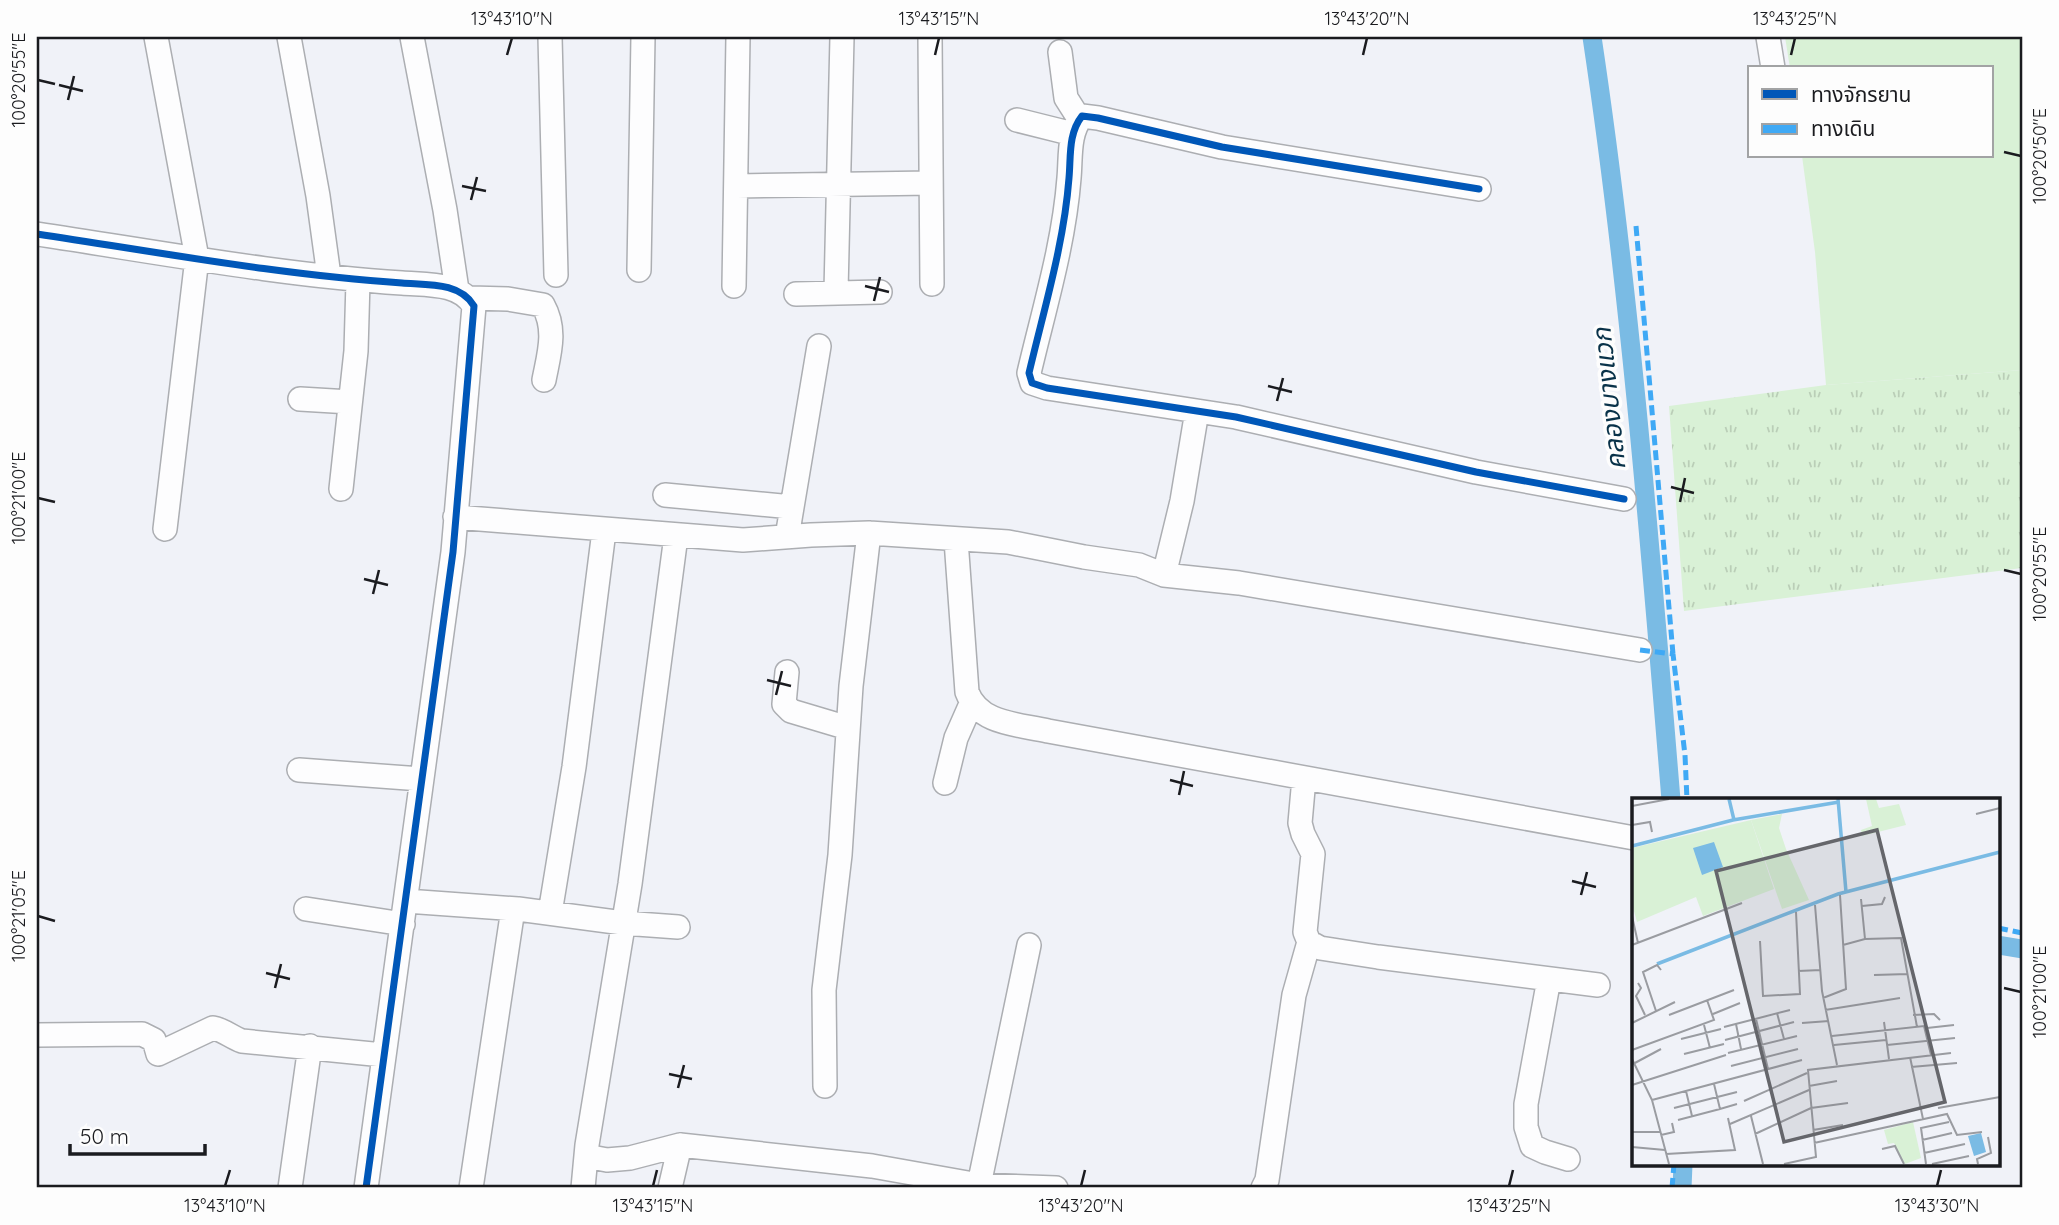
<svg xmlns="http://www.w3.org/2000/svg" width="2059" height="1225" font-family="Quicksand,'Noto Sans Thai',sans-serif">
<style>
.grass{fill:url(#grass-tufts)}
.garden{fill:#d9f1d6}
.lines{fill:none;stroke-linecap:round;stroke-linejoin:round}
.canal{stroke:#7abbe4;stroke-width:19}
.minor-casing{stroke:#acaeb2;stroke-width:26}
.minor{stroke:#fdfdfe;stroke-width:23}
.quiet{stroke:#3fa9f5;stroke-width:5;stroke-dasharray:10 5;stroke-linecap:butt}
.cycleway-casing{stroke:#fdfdfd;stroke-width:11}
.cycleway{stroke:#0057b8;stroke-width:7}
.ticks{fill:none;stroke:#1a1b1f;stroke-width:2.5}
.labels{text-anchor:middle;stroke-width:7;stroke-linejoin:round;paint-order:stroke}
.water-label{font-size:26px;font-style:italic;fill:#093249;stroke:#fdfdfd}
.inset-river{fill:none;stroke:#7abbe4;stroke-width:3.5}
.inset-road{fill:none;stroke:#9a9ca1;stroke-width:2}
.view{fill:#65666b;fill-opacity:0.15;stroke:#65666b;stroke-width:3.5}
.inset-edge{fill:none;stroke:#1a1b1f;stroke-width:3.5}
.neatline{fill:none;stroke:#1a1b1f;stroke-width:2.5}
.ticks-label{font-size:18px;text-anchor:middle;fill:#1a1b1f}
</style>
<defs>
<pattern id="grass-tufts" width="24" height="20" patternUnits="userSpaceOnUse" patternTransform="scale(1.75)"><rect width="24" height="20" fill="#d9f1d6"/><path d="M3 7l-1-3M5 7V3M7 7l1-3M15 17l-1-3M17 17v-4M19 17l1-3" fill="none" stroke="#baceb7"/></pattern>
</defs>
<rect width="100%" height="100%" fill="#f0f2f8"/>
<!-- grass -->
<path class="grass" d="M2022 370V568L1684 611 1669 406 1826 385Z"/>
<!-- garden -->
<path class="garden" d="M1785 37H2022V370L1826 385 1815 252 1802 156H1991V68H1790Z"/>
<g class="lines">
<!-- canal -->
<path class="canal" d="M1592 37C1630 290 1650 545 1671 800
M1998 945 2022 949
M1682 1188 1683 1164"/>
<defs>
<path id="minor" d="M156 37 197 258 165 529
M289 37 318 196 329 276
M412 37 445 210 457 290
M550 37 556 275
M930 37 932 284
M1768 37 1773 68
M1060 52 1066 98 1080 120
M1017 120 1073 134
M737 186 931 183
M1479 189 1222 147 1098 118 1082 116C1068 134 1071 156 1069 178 1064 244 1044 309 1029 373L1032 383 1047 388 1236 417 1476 472 1624 499
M37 234C158 252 280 275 402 283 427 285 460 282 474 306L453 552 366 1188
M639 270 643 37
M734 286 738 37
M836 291 842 37
M796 294 880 292
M470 298 508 299 543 305C557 330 549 354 544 380
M300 399 350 402
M341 489 356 351 358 281
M665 495 792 507
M455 517 743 540 811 535 869 533 1008 542 1084 557 1139 565 1164 575 1239 583 1640 650
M787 537 819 346
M956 540 967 692C979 724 1017 724 1048 731L1634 838
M1164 575 1182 501 1197 411
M787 672 784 704 791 711 848 728
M299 770 421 779
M1304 778 1300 823 1303 834 1313 854 1305 932 1309 942 1320 948 1378 957 1598 985
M945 783 956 738 971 704
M406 901 518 909 623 923 678 927
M306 909 403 924
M550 913 574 767 604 531
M1549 979 1526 1104V1127L1532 1146 1545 1152 1568 1159
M37 1035 142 1034 154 1040 158 1054 213 1028C224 1030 231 1037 242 1041L383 1055
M825 1086 824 990 840 855 851 686 869 533
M586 1156 607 1160 630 1158 680 1145 872 1166 979 1185 1056 1188
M979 1185 1029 945
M290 1188 310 1046
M471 1188 513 909
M583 1188 587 1145 630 884 676 536
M670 1188 680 1145
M1263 1188 1267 1180 1294 995 1309 942"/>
</defs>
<!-- minor casing -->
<use href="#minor" class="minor-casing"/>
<!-- minor -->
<use href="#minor" class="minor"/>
<!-- quiet -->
<path class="quiet" d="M1636 226 1673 654
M1640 650 1673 654 1685 755 1687 800
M1998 928 2022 933
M1672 1188 1674 1164"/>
<defs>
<path id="cycleway" d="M1479 189 1222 147 1098 118 1082 116C1068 134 1071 156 1069 178 1064 244 1044 309 1029 373L1032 383 1047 388 1236 417 1476 472 1624 499
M37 234C158 252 280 275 402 283 427 285 460 282 474 306L453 552 366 1188"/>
</defs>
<!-- cycleway casing -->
<use href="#cycleway" class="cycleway-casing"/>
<!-- cycleway -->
<use href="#cycleway" class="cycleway"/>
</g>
<!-- ticks -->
<path class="ticks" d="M507 55 512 38M935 55 939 38M1363 55 1367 38M1791 55 1795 38M38 80 55 84M59 85 83 91M68 100 74 76M2004 152 2021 156M462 186 486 191M471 200 477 177M865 286 889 292M874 301 880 277M1268 386 1292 392M1277 401 1283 378M1671 487 1694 493M38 498 55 502M1680 502 1685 478M2004 570 2021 574M364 579 388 585M373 594 379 570M767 680 791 686M776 695 782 671M1170 780 1193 786M1179 795 1184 771M1572 881 1596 887M1581 895 1587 872M38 916 55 921M266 973 290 979M275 988 281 964M2004 988 2021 992M669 1074 692 1079M678 1088 684 1065M225 1186 230 1170M653 1186 657 1170M1081 1186 1085 1170M1509 1186 1513 1170M1937 1186 1941 1170"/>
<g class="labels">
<!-- water labels -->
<g class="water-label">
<text transform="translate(1609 399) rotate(-96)" y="9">คลองบางแวก</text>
</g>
</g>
<!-- overview -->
<g transform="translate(1632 798)">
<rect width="368" height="368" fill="#f0f2f8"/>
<path d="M150 16 147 30 154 51 177 102 150 111 119 22Z" fill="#d9f1d6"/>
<path d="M234 1H244L247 10 267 6 274 27 230 38 229 32 240 28Z" fill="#d9f1d6"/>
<path d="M281 324 289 360 273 366 262 345 256 346 252 332Z" fill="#d9f1d6"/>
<path d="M119 22 142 91 71 118 64 99 5 124 0 106V50Z" fill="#d9f1d6"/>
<path d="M82 44 91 69 70 77 61 50ZM349 335 354 354 342 358 336 338Z" fill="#7abbe4"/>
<path class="inset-river" d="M97 1 102 22M206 1 214 94M0 48 101 22 207 4M25 166 206 96 368 54"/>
<path class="inset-road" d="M0 8 37 1M344 16 368 10M0 27 18 24 20 34M183 107 190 193 205 267M230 108 250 106 253 99M0 118 6 145M233 141 269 140 285 229M128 143 131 198 168 196 164 114M0 147 110 105M211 147 233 141 229 101M166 173 189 172M242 177 276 176M6 185 9 190 4 198 13 217M191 200 214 191 208 97M193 212 268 200M24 213 11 174 25 167 29 172M145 215 152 241M81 216 108 205M37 217 102 192M281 217 302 216 308 222M124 221 136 271M252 224 257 261M0 225 43 204M170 225 197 223M104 226 109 251M72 227 78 250M92 229 158 212M295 230 322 227M200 238 292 228 299 257M49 241 89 231M93 242 162 224M202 247 254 242M255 247 323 240M0 252 82 222 75 202M96 255 165 238M52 256 92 246M278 259 291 321M0 261 20 302 37 366M1 266 29 251M99 268 166 251M279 269 325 265M82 286 88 311 105 306M0 287 94 257M177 288 205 283M54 293 60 318M20 302 170 262M112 303 175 275M42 310 105 294M306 310 368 299M119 318 131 366M46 322 88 311M98 326 177 292M181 332 211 327M0 334H28M123 336 179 310 216 305M29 337 42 334 40 325M290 342 320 335M182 345 315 316 325 337 350 334M0 349 33 352M250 351 263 348 272 366M292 355 333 346M34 356 103 352 96 320M152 366 184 359 176 272 319 255M294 366 289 330 317 324M300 366 337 358M346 366 345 361 359 355 356 339"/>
<path class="view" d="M245 32 313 304 152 344 84 73Z"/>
<rect width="368" height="368" class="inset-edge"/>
</g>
<!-- border -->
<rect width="2059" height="1225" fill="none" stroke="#fdfdfd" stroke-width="77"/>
<!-- legend -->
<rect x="1748" y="66" width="245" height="91" fill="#fdfdfd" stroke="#a2a3a4" stroke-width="2"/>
<rect x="1762" y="89" width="35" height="10" fill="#0057b8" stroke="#a2a3a4" stroke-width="2"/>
<text x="1811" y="102" font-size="21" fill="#1a1b1f">ทางจักรยาน</text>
<rect x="1762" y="124" width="35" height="10" fill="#3fa9f5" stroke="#a2a3a4" stroke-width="2"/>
<text x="1811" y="136" font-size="21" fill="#1a1b1f">ทางเดิน</text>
<!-- scale -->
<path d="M70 1144v10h135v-10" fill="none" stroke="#1a1b1f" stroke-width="3.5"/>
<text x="80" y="1144" font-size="21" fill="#1a1b1f" stroke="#fdfdfd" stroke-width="5" paint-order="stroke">50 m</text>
<rect x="38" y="38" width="1983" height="1148" class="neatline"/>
<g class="ticks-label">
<text x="512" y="25">13°43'10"N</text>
<text x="939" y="25">13°43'15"N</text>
<text x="1367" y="25">13°43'20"N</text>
<text x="1795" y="25">13°43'25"N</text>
<text transform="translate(19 80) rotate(-90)" y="6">100°20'55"E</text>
<text transform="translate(2040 156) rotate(-90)" y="6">100°20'50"E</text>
<text transform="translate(19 498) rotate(-90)" y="6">100°21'00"E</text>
<text transform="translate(2040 574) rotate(-90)" y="6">100°20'55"E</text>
<text transform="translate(19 916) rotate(-90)" y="6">100°21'05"E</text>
<text transform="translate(2040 992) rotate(-90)" y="6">100°21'00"E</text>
<text x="225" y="1212">13°43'10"N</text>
<text x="653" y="1212">13°43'15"N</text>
<text x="1081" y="1212">13°43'20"N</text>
<text x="1509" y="1212">13°43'25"N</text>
<text x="1937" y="1212">13°43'30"N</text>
</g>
</svg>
